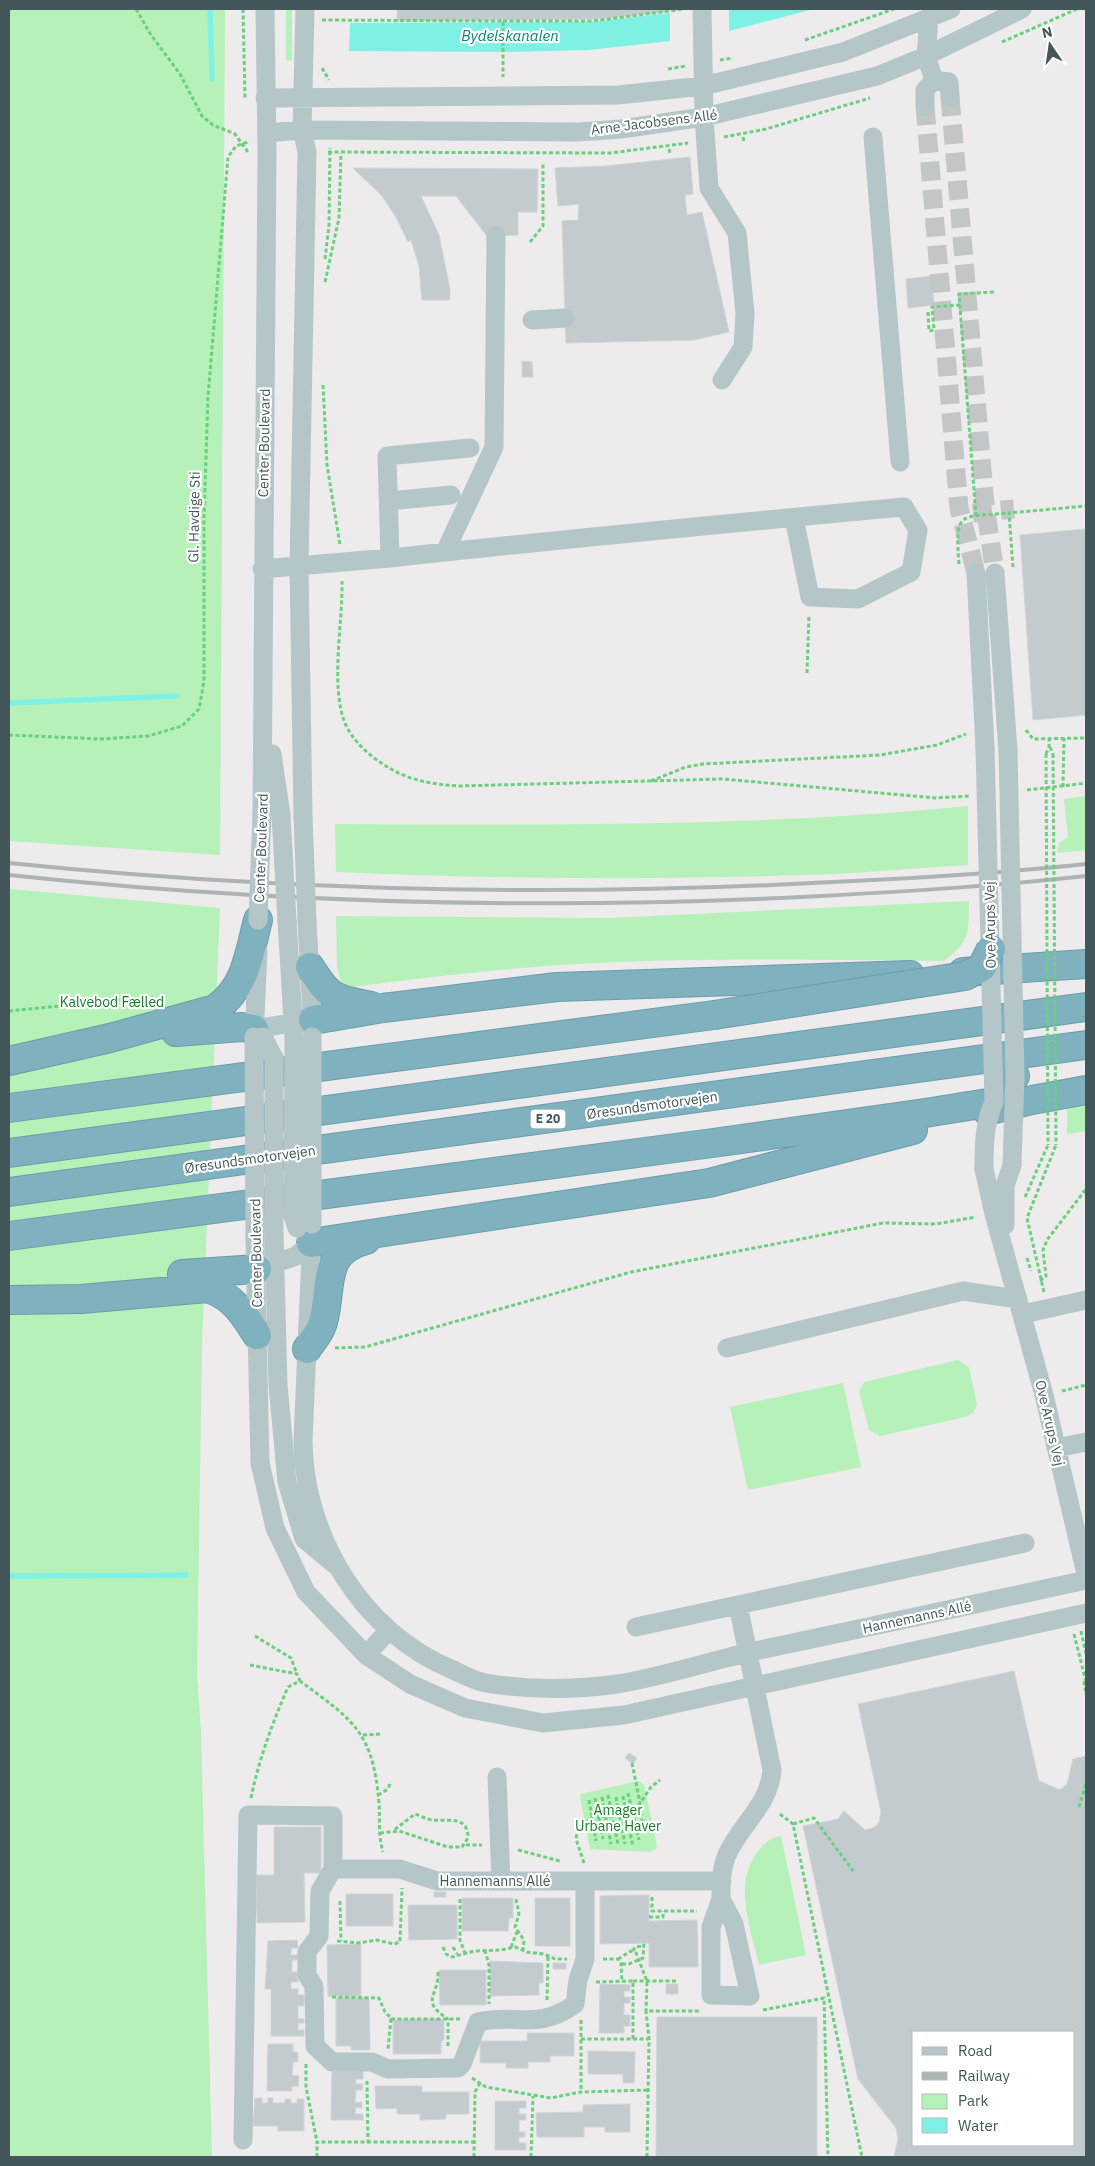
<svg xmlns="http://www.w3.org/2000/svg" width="1095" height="2166" font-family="'IBM Plex Sans',sans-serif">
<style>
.green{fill:#b5f1b8}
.water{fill:#7ff1e4}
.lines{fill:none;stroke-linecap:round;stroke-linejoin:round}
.stream{stroke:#7ff1e4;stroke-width:5.5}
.building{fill:#c4cbcf;stroke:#ced4d8;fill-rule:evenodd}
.minor-tunnel{stroke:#c3c6c7;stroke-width:19;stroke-dasharray:19 9;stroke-linecap:butt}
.highway-casing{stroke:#6a9daa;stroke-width:30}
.path{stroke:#6bd07e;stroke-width:3;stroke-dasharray:4 2.5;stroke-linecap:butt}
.minor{stroke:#b5c6c9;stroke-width:19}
.highway{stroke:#7fb2be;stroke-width:28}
.rail{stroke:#adb4b6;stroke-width:4}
.highway-bridge-casing{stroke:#6a9daa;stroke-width:30;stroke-linecap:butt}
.path-bridge{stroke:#6bd07e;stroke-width:3;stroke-dasharray:4 2.5;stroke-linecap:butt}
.minor-bridge{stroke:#b5c6c9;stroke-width:19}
.highway-bridge{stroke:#7fb2be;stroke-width:28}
.labels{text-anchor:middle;stroke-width:4.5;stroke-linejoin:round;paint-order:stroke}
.shield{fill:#fff;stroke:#7b898b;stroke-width:1}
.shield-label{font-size:12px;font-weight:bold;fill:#435659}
.street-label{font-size:14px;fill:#435659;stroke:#fff}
.park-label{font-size:14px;fill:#107e24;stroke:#fff}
.water-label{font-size:15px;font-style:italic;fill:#068577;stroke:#fff}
</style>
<rect width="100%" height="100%" fill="#eeebec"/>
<!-- green -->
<path class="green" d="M9 9H225L220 855 9 841Z
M286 9H292V61L286 60Z
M1086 796V850L1057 853 1059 843 1068 837 1064 799Z
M968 806V865C912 868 857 874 801 875 646 880 491 879 336 872L335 824C546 825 758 827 968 806Z
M9 889 220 908 202 1345 197 1674 201 1731 212 2157H9Z
M969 901C968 934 971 940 944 961 836 960 727 958 619 962 529 965 440 976 351 987L341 982 337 967 336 916 609 918Z
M1086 1104V1131L1067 1134V1107Z
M958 1360 969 1367 977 1405 973 1413 965 1417 880 1436 869 1430 859 1392 864 1382Z
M843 1383 861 1467 748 1490 730 1407Z
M638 1781 644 1785 657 1845 656 1849 650 1852 590 1849 580 1797 581 1794Z
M781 1836 806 1955 759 1965C751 1929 733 1885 757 1853 765 1842 768 1839 781 1836Z"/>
<!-- water -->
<path class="water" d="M729 9H814L729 31Z
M670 13V41L589 50 503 52 349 51 350 23 591 22Z"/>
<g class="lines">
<!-- stream -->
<path class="stream" d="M210 9 212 79
M9 703 177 696
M9 1576 186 1575"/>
</g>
<!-- building -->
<path class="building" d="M397 9H665V12L597 19 397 21Z
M690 157 693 194 685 195 687 215 702 212 729 332 694 340 566 343 562 221 578 220 579 204 558 206 555 168 606 166Z
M353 168 538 169 537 212H518V235L487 236 456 196H421L439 235 450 289V300H422L419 266 411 240 408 242 396 217 382 196Z
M932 276 934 305 908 308 906 279Z
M522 361 532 362 533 377H522Z
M1086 529V715L1033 720 1020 535Z
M1014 1671 1039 1781 1060 1790 1067 1784 1073 1759 1086 1756V2157H894L898 2139 896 2128 858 2079 803 1826 838 1819 844 1811 865 1830 875 1827 879 1822 881 1812 858 1704ZM914 2032H1074V2145H914Z
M629 1753 637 1758 633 1764 625 1758Z
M274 1827H321V1873H304L305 1922 257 1923 256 1875H274Z
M434 1892H446V1897H434Z
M346 1894H393V1926H346Z
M649 1895V1921L697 1920 698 1967H649V1943L600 1944V1896Z
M462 1898H513V1918H509L508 1931H462Z
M535 1898H570V1946H535Z
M408 1905H457V1939L409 1940Z
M297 1940 298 1948H291V1955H298V1960H292V1972H298V1982H291V1989H298V1995H304V2006H298V2019H304V2023H298V2030H304V2036H271V1989H265L268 1941Z
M361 1944V1996H328L327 1945Z
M490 1961 543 1963V1983H539V1995L490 1996Z
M553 1963H566V1969H553Z
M439 1970H486V2005H440Z
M600 1984 630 1985V1991H624V1997H630V2003H624V2015H630V2026H624V2033H599Z
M666 1984H678V1994H666Z
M336 1998H369L370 2050H351V2046H336Z
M657 2017H817V2157H656Z
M441 2019 444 2021V2040L441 2041V2054H393V2020Z
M527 2033H574V2056H550V2062H528V2068H506V2063H480V2041H527Z
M268 2044H293V2052H298V2062H293L292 2075 299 2076 298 2087 292 2086V2091H267Z
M588 2051 635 2052 634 2083H623V2074H588Z
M332 2071H363V2079H356V2084H363L362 2090H356L355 2103 362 2102V2108L356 2107 355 2114H363V2120H331Z
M375 2086H422V2092H469V2114H446V2119L420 2120V2114H397V2108L376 2109Z
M255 2098H262V2103H268V2098H273V2103H285V2099H291V2103H297V2099H304V2131H278V2126H253Z
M495 2101H526V2108H519V2114H526V2120H519V2132H525V2137H519V2143H526V2150H495Z
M630 2104V2132H605V2127H584V2137H537L536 2113 583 2112V2105Z"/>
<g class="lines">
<!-- minor-tunnel -->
<path class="minor-tunnel" d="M950 97 985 505 995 573
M925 106 959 508 976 573
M973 513 1014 509"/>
<defs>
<path id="highway" d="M310 967C331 1000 334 998 371 1006
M963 972 1086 964
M313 1020 383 1008 557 987 910 975
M176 1032 242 1027 254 1029
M9 1061 110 1038 215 1009C246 988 249 954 258 920
M9 1108 714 1015
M987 1111 1032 1100 1086 1090
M9 1153 1086 1007
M9 1192 1086 1045
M9 1236 713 1143 925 1113 994 1102 1006 1091 1015 1076
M311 1243 709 1183 913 1130
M182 1274 257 1269
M9 1300 81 1299 207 1288C233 1296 243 1313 257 1335
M307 1349C312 1341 321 1332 323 1322 333 1287 320 1252 366 1240"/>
</defs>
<!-- highway casing -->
<use href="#highway" class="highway-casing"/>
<!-- path -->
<path class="path" d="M136 9 151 35 180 74 202 116 213 125 235 134 248 152
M243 9 245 98
M322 20 503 21V77
M503 21H593L684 9
M805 40 894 9
M1002 42 1077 9
M720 60 733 58
M322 68 329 80
M668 69 686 66
M724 137 766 129 870 98
M743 137 744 142
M669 149 670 153
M328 152 610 153 688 143
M530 242 543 226V162
M325 259 329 225 330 148
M325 282 339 218 341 153
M928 312 929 331 934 330 932 307 960 305
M323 385 327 465 340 545
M976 516 959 294 994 292
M959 564C955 511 958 517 1009 513
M1013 567 1009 513 1086 506
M342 581C343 621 330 686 345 723 351 738 366 753 380 762 405 780 429 784 459 786L723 779 936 798 969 796
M807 673 809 615
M1026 730 1033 739 1086 738
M9 735 101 739 148 736 182 726 199 709 204 681V517L208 397 228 157 236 146 248 142
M1050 747 1053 754
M1046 754 1049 747V739
M651 781 686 767 703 764 880 755 937 745 966 734
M1063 787 1064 738
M1027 790 1086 783
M9 1011 151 997 159 1001
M1025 1197 1048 1145
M1027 1258 1031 1271
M1040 1281 1046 1276 1043 1250 1047 1240 1086 1189
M1044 1292 1027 1218 1056 1145
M335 1348 365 1347 631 1272 883 1223 936 1224 976 1217
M1062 1391 1086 1385
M1081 1631 1086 1654
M1074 1634 1086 1682
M255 1636 291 1658 297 1674
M250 1665 297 1674 300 1681
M1084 1681 1086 1695
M363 1735 382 1734
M632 1763 640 1803
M628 1793 639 1840
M378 1795 388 1789 390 1784
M608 1795 618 1844
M623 1796 633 1847
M602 1797 611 1844
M616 1797 625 1844
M251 1798C259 1759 272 1724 288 1687L300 1681C354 1721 373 1732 379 1803 380 1819 378 1836 383 1852
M595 1798 603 1839
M589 1800 596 1841
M639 1806 643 1825
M1079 1807 1086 1784
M780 1814 793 1824 862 2157
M793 1824 814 1818 853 1871
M380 1833 399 1831 448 1847H462L468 1838C468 1816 450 1821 434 1820 428 1820 421 1816 415 1814L394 1830
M466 1845H482
M518 1850 560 1861
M584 1863 576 1839 578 1826 596 1816 608 1817 636 1809 651 1787 660 1780
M652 1897V1911H697
M460 1899V1940L465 1953
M516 1899 519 1914 515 1927 524 1940 523 1951
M340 1901 341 1941
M649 1917H663V1911
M337 1941 358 1943 377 1940 394 1944 400 1942 402 1888
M443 1947 446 1954 452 1957 474 1951 501 1950 515 1947 527 1952 544 1954 555 1959H567
M453 1947 457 1954
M511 1947 517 1932
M485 1950 489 1965V2004
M633 1951 635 1947 644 1946
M603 1959H618L621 1962 622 1982
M618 1959 631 1951 636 1953 647 1981 646 2011
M622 1964H629L643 1958 644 1943
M438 1972C439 1997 419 2000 448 2019
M633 1981H677
M596 1982 633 1981V2039
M332 1997 379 1998 385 2012 391 2018 388 2049
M547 2000 548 1956
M763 2010 824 1998 828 2157
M391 2019H461
M581 2020V2092
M581 2039H649
M448 2046V2019
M306 2064V2087L317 2142
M472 2078 486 2087 551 2098 581 2092 649 2090
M367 2081 368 2142
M317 2157V2142H474
M474 2157 475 2092 480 2083
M531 2157 533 2096
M647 2157 649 2039 646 2011H701"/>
<!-- minor -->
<path class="minor" d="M702 9 704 117 709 188 737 233 745 313 743 347 722 380
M929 19 926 56 934 80
M934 80 949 82 950 97
M265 98 618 95 703 86 843 52 951 9
M925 106V90L934 80
M267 133 302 130 578 132 621 129 704 117 877 76 926 56 1022 9
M873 137 900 462
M532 320 565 318
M470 448 387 456 390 558C561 539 733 523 904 507L918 530 911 572 858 599 810 597 794 518
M389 501 451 495
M445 552 494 447 496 235
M262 569 390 558
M976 573 985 748
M995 573 1008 750
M272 754 281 815
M262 814 267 152 265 9
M303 816 299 566 307 152 302 130 305 9
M287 921 294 1037
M307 921 313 1031
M254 1029 304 1021
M254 1037 258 951
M984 1169 994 1214 1044 1395 1086 1574
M1005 1225V1186L1012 1165
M312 1230 303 1441C304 1536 362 1632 451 1669 462 1674 474 1681 486 1683 529 1690 574 1690 617 1684 663 1677 709 1661 755 1651 865 1628 976 1604 1086 1580
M274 1234 278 1385 287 1482 304 1539 334 1564
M255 1239 260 1463 275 1528 306 1592 366 1655 410 1684 465 1708 543 1723 624 1715 1086 1613
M265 1267 296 1256 311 1243 306 1238
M1023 1314 1086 1300
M727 1348 963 1291 1018 1299
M1056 1448 1086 1442
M636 1627 1025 1543
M366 1655 389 1630
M497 1777 501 1881
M333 1869 320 1891 319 1936 307 1952V1975L314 1986 315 2046 332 2062H372L388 2069 458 2068 462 2064 478 2022C516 2013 538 2031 575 2004L578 1980 585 1959V1881
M333 1869H400L437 1881H722
M721 1899C721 1885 721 1871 726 1857 739 1825 769 1807 772 1770L738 1605
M721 1899 734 1924 750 1996 711 1995V1927Z
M243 2140 248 1815 333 1816V1869"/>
<!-- highway -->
<use href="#highway" class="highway"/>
<!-- rail -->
<path class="rail" d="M9 863C282 891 558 897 832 882 917 878 1002 873 1086 864
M9 875C278 904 551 910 821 896 910 891 998 886 1086 876"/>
<defs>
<path id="highway-bridge" d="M714 1015 965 976 982 967 991 949"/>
</defs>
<!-- highway-bridge casing -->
<use href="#highway-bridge" class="highway-bridge-casing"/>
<!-- path-bridge -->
<path class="path-bridge" d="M1046 754 1048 1145
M1053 754 1056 1145"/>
<!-- minor-bridge -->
<path class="minor-bridge" d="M1008 750 1015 1076 1012 1165
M281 815 287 921
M303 816 307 921
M258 920 262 814
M254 1037 255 1239
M263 1037 274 1058V1234
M294 1037 293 1216 297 1228
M984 1169C984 1144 984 1125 994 1102L985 748
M312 1224V1037"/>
<!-- highway-bridge -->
<use href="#highway-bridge" class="highway-bridge"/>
</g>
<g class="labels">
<!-- shield labels -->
<rect class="shield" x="530.5" y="1109.5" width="35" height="19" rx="4"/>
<g class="shield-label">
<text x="548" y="1123">E 20</text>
</g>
<!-- street labels -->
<g class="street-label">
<text transform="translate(654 122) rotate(-7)" y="5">Arne Jacobsens Allé</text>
<text transform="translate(264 443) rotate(-89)" y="5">Center Boulevard</text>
<text transform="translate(194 517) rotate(-89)" y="5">Gl. Havdige Sti</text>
<text transform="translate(261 848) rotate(-88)" y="5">Center Boulevard</text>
<text transform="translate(990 925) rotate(-91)" y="5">Ove Arups Vej</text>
<text transform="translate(652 1105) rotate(-8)" y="5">Øresundsmotorvejen</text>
<text transform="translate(250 1159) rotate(-8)" y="5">Øresundsmotorvejen</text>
<text transform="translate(256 1253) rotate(-91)" y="5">Center Boulevard</text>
<text transform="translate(1050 1423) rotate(77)" y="5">Ove Arups Vej</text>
<text transform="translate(917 1617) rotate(-12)" y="5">Hannemanns Allé</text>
<text x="495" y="1886">Hannemanns Allé</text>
</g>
<!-- park labels -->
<g class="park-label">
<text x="112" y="1007">Kalvebod Fælled</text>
<text x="618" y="1815">Amager<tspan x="618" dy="16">Urbane Haver</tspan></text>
</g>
<!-- water labels -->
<g class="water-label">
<text x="510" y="41">Bydelskanalen</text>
</g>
</g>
<!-- border -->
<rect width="1095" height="2166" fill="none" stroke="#435659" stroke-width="20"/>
<!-- legend -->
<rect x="912" y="2031" width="162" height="115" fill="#ffffff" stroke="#b4bbbd"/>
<rect x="922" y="2047" width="25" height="8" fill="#b5c6c9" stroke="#b4bbbd"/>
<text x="958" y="2056" font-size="15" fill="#435659">Road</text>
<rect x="922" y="2072" width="25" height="8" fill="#adb4b6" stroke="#b4bbbd"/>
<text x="958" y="2081" font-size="15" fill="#435659">Railway</text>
<rect x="922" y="2094" width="25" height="15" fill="#b5f1b8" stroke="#b4bbbd"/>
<text x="958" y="2106" font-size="15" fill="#435659">Park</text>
<rect x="922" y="2118" width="25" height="15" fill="#7ff1e4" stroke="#b4bbbd"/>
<text x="958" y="2131" font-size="15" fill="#435659">Water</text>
<!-- north arrow -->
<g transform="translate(1050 45) rotate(347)" stroke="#ffffff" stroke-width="4" paint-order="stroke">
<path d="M0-4L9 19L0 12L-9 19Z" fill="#435659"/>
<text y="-8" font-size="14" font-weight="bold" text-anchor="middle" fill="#435659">N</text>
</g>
</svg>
